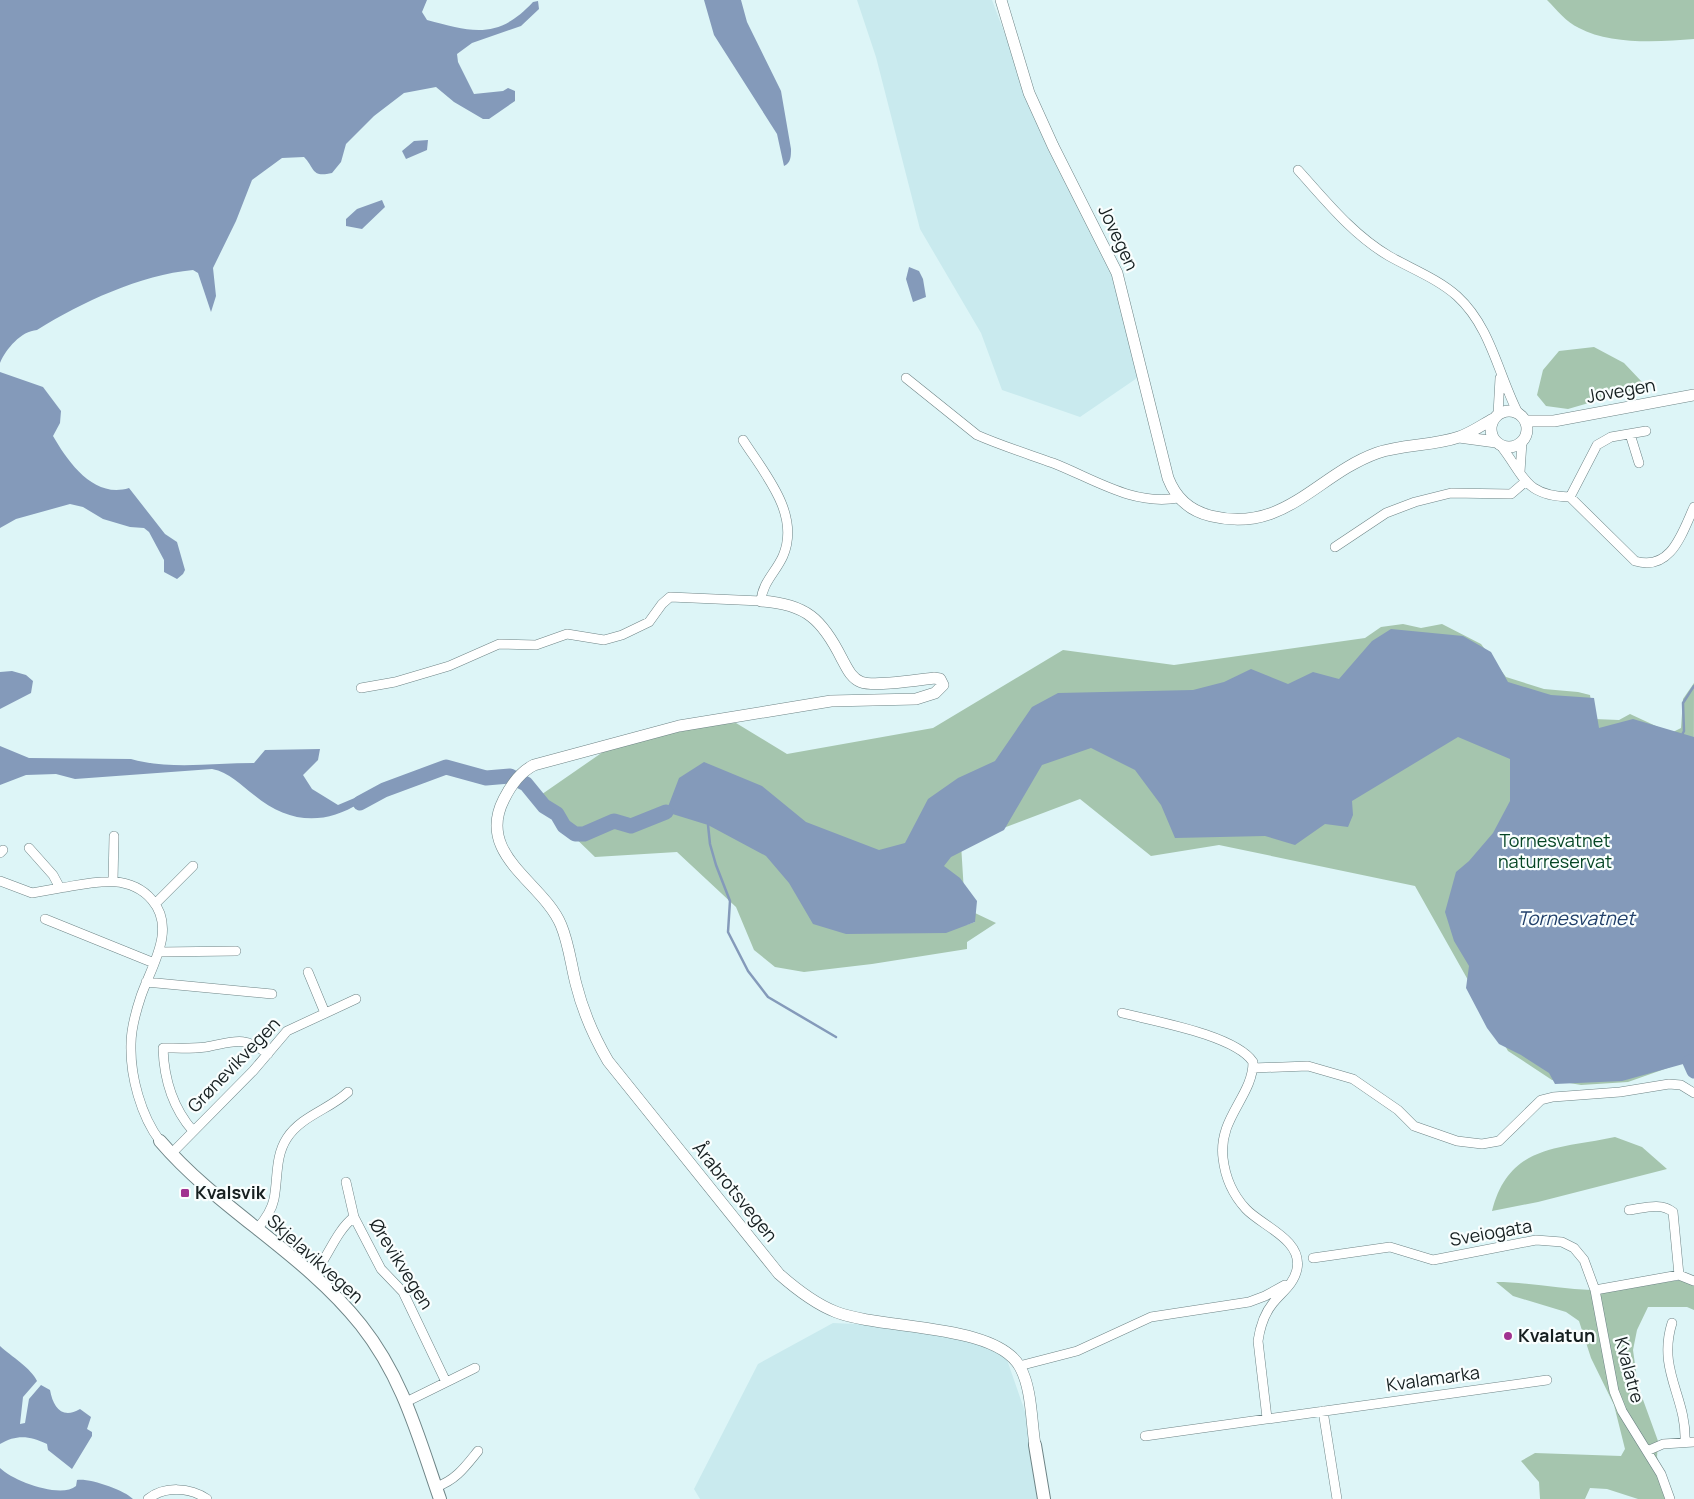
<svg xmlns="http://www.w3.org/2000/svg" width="1694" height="1499" font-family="Manrope,sans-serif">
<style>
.built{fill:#c9eaee}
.green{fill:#a5c5ae}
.water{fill:#849aba}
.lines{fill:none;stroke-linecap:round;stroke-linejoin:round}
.stream{stroke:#849aba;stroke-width:2.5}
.river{stroke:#849aba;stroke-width:15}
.minor-casing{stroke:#6e8486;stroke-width:10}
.tertiary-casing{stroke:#6e8486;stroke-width:12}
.secondary-casing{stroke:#6e8486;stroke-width:14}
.minor{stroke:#fff;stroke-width:9}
.tertiary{stroke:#fff;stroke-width:11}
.secondary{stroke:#fff;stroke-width:12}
.poi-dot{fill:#a03290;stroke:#f9fefe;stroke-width:2}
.labels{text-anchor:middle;stroke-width:4.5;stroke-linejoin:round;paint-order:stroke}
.street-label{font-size:18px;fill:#161f20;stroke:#f9fefe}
.park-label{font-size:18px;fill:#064625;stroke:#f9fefe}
.poi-label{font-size:18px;font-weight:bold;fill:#161f20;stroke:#f9fefe;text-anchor:start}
.water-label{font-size:19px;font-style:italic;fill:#203f6a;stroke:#f9fefe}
</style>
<rect width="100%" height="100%" fill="#ddf5f7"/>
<!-- built -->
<path class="built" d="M857 0H992L1030 101 1110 251 1140 376 1080 417 1002 390 981 333 920 229 876 57Z
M833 1323 898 1326 954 1333 1005 1354 1029 1423 1037 1499H700L694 1489 758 1364Z"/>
<!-- green -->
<path class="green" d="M1547 0H1694V39C1660 42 1610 45 1579 28 1566 22 1557 10 1547 0Z
M1594 347 1624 363 1642 382 1630 391 1568 409 1546 406 1537 395 1543 370 1559 351Z
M1403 624 1421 628 1442 624 1481 644 1506 677 1544 689 1578 692 1590 695 1594 719 1619 720 1630 714 1671 733 1681 728 1683 699 1694 683 1693 1059 1628 1082 1581 1085 1552 1080 1508 1051 1415 886 1219 845 1151 856 1080 799 961 844 966 925 975 922V913L996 923 967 942V949L872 964 804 972 775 967 754 950 736 907 677 852 595 857 535 799 613 745 718 724 736 723 787 754 933 728 1063 650 1174 665 1365 638 1381 627Z
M1615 1137 1642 1147 1667 1169 1538 1202 1492 1211C1509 1144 1559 1149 1615 1137Z
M1694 1279V1310L1687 1307H1648L1637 1330 1633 1350 1638 1386 1658 1441 1657 1457 1670 1499H1638L1607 1489 1590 1488 1585 1499H1540L1539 1482 1521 1461 1535 1453 1621 1456 1625 1449 1614 1405 1591 1358 1579 1321 1566 1312 1513 1296 1496 1282C1528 1282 1560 1289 1591 1290 1626 1291 1659 1281 1694 1279Z"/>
<!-- water -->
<path class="water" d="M0 0H427L422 12 427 20C472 32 498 40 533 2L538 1 539 9 521 26 472 43 457 54 458 62 474 94 503 91 508 88 515 91V101L489 119H483L454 102 436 87 404 93 374 116 346 144 341 162 332 173C311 178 315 168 304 157L282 158 252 180 236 221 213 268 216 296 211 312 198 273 193 270C140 275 82 302 37 330 21 331 6 349 0 363Z
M704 0H741L747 22 781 91 791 149C791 156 791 163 784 166L777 134 714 35Z
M428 140 427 150 406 159 402 151 414 141Z
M382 200 385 207 362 229 346 226V219L357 209Z
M909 267 919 271 923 279 926 297 913 302 906 279Z
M0 372 43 387 61 411 60 423 53 436C68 462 94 499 129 488L165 534 177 542 185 570 183 574 177 579 164 572V560L149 532 144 528 130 527 103 519 83 507 70 504 16 519 0 528Z
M1391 629 1463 636 1491 652 1508 682 1551 695 1594 698 1599 728 1633 719 1694 737V1061L1622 1081 1555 1084 1549 1073 1521 1055 1499 1044 1487 1028 1466 988 1469 966 1454 941 1445 912 1456 872 1469 861 1493 833 1510 801V759L1458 737 1352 801 1353 815 1348 827 1325 824 1295 845 1265 836 1175 838 1161 805 1135 770 1091 748 1042 765 1004 830 951 857 944 866 960 878 977 901 975 922 946 933 846 934 813 924 789 883 766 856 708 825 666 812 679 778 704 762 762 786 806 822 879 850 905 843 928 799 958 778 995 761 1032 707 1058 693 1193 690 1224 682 1251 669 1288 684 1313 672 1339 679 1372 641Z
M12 671 26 675 33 681 31 693 0 709V672Z
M0 746 29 758 131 759C169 770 214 763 254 763L265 750 320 749 318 760 303 775 312 789 338 805 357 797 360 803C323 826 288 823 254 795 241 785 229 772 212 769L75 779 56 774 26 775 0 785Z
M0 1346C11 1356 32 1369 37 1381L23 1397 20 1424 25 1423 29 1399 41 1385 50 1390C53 1407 62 1420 80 1409L91 1417 87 1429 92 1432V1436L72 1469 48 1450 47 1444C30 1436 17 1434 0 1444Z
M0 1468C13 1481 61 1499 76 1486L77 1480C90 1478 124 1490 133 1499H0Z"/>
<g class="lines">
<!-- stream -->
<path class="stream" d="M1682 735 1684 731 1683 703 1694 686
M708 825 710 844 716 865 730 901 728 932 748 971 768 997 836 1037"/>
<!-- river -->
<path class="river" d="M360 803 384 790 446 767 486 778 510 776 526 784 544 806 557 814 564 826 575 834H584L614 821 631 826 666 812
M1690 1062 1694 1071"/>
<defs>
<path id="minor" d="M1298 170C1326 201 1353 235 1389 256 1412 269 1438 279 1457 296 1491 327 1498 374 1518 413
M906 378 977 435C1002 446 1028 454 1053 463 1094 479 1133 506 1178 498
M1498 414 1500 378
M1630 434 1639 463
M1501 446C1525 477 1525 496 1570 497L1635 561C1671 572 1682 533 1694 507
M1520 472 1522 442
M1570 497 1597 445 1611 437 1646 431
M1335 547 1386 513 1415 502 1451 493 1511 494 1525 482
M361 688 395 682 449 666 499 644 536 645 567 634 604 640 622 635 649 622 662 604 670 597 761 601C762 583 776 572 783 556 801 514 764 473 743 440
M0 853 3 850
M0 881 32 893 60 888 53 875 29 848
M113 881 114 836
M60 888C91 883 128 872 152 900 177 929 151 967 141 996 136 1011 131 1029 131 1044 130 1076 141 1116 160 1141
M155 904 193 866
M45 919 154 963
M159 952 236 951
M308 972 325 1013
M146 982 272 994
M1122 1013C1153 1021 1235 1035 1253 1062 1253 1096 1218 1118 1223 1158 1225 1176 1233 1195 1246 1209 1262 1226 1303 1240 1297 1269 1294 1284 1282 1292 1273 1303 1264 1314 1260 1327 1258 1341L1267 1418
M1253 1068 1308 1066 1353 1079 1398 1110 1414 1126 1457 1141 1482 1144 1499 1141 1541 1100 1553 1097 1620 1092 1669 1084 1681 1085 1694 1093
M193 1131C172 1107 164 1079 163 1048 177 1048 192 1049 206 1047 234 1042 243 1035 268 1054
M171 1154 253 1071 287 1031 356 999
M346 1182 354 1217 381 1269 403 1292 446 1382
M1629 1210C1644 1208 1661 1202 1673 1212L1679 1275
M257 1229C264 1221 272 1209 274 1199 278 1179 275 1156 287 1138 301 1116 330 1109 348 1092
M1313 1258 1390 1247 1433 1260 1536 1240 1562 1242 1574 1248 1584 1260 1595 1290 1614 1391 1622 1411 1661 1474 1670 1499
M313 1276C328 1257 336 1231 354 1217
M1595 1290 1679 1275 1694 1281
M1672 1323C1657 1371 1687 1397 1685 1442
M1019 1366 1077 1351 1151 1317 1249 1302 1265 1296 1285 1285
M406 1402 475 1368
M1323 1411 1337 1499
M1145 1436 1547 1380
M1647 1451 1663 1444 1694 1442
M436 1487C456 1480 465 1467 478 1451
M148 1499C164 1486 190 1487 207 1499"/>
<path id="tertiary" d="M1001 0 1029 93 1053 146 1117 273 1168 478C1176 499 1190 511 1211 516 1285 534 1316 475 1377 453 1403 444 1433 446 1459 437 1471 433 1482 425 1493 419
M1491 429a18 18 0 1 1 36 0a18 18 0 1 1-36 0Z
M1525 421H1554L1694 395
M1459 437 1496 442
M761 601C806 604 822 619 842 659 847 668 851 678 861 682 874 687 918 680 934 678L940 679 943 685 935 693 916 699 831 701 679 726 534 765C520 772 511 785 504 799 475 855 543 882 561 925 569 944 571 965 576 984 583 1012 594 1037 608 1061L779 1274C796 1289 815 1304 836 1312 882 1330 996 1323 1020 1367 1032 1389 1031 1420 1035 1445"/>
<path id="secondary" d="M160 1141C219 1210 304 1253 361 1325 403 1378 418 1436 440 1499
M1035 1445 1044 1499"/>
</defs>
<!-- minor casing -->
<use href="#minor" class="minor-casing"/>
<!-- tertiary casing -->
<use href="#tertiary" class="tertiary-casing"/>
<!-- secondary casing -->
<use href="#secondary" class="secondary-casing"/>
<!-- minor -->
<use href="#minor" class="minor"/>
<!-- tertiary -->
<use href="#tertiary" class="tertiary"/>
<!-- secondary -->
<use href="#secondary" class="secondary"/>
</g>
<!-- markers -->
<g class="poi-dot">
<rect x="180" y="1188" width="10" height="10" rx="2.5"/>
<circle cx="1508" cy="1336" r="5"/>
</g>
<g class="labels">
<!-- street labels -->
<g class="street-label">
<text transform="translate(1118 238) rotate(65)" y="6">Jovegen</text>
<text transform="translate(1621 391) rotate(-10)" y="6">Jovegen</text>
<text transform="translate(234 1065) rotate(-46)" y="6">Grønevikvegen</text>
<text transform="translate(735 1192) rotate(51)" y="6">Årabrotsvegen</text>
<text transform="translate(1491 1233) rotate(-10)" y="6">Sveiogata</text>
<text transform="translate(315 1259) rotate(42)" y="6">Skjelavikvegen</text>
<text transform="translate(401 1264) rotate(58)" y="6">Ørevikvegen</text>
<text transform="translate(1629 1370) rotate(75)" y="6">Kvalatre</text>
<text transform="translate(1433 1379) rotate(-8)" y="6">Kvalamarka</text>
</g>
<!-- park labels -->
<g class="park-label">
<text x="1555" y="847">Tornesvatnet<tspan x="1555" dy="21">naturreservat</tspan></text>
</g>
<!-- poi labels -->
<g class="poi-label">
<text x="195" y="1199">Kvalsvik</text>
<text x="1518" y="1342">Kvalatun</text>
</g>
<!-- water labels -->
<g class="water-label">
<text x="1576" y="925">Tornesvatnet</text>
</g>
</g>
</svg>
